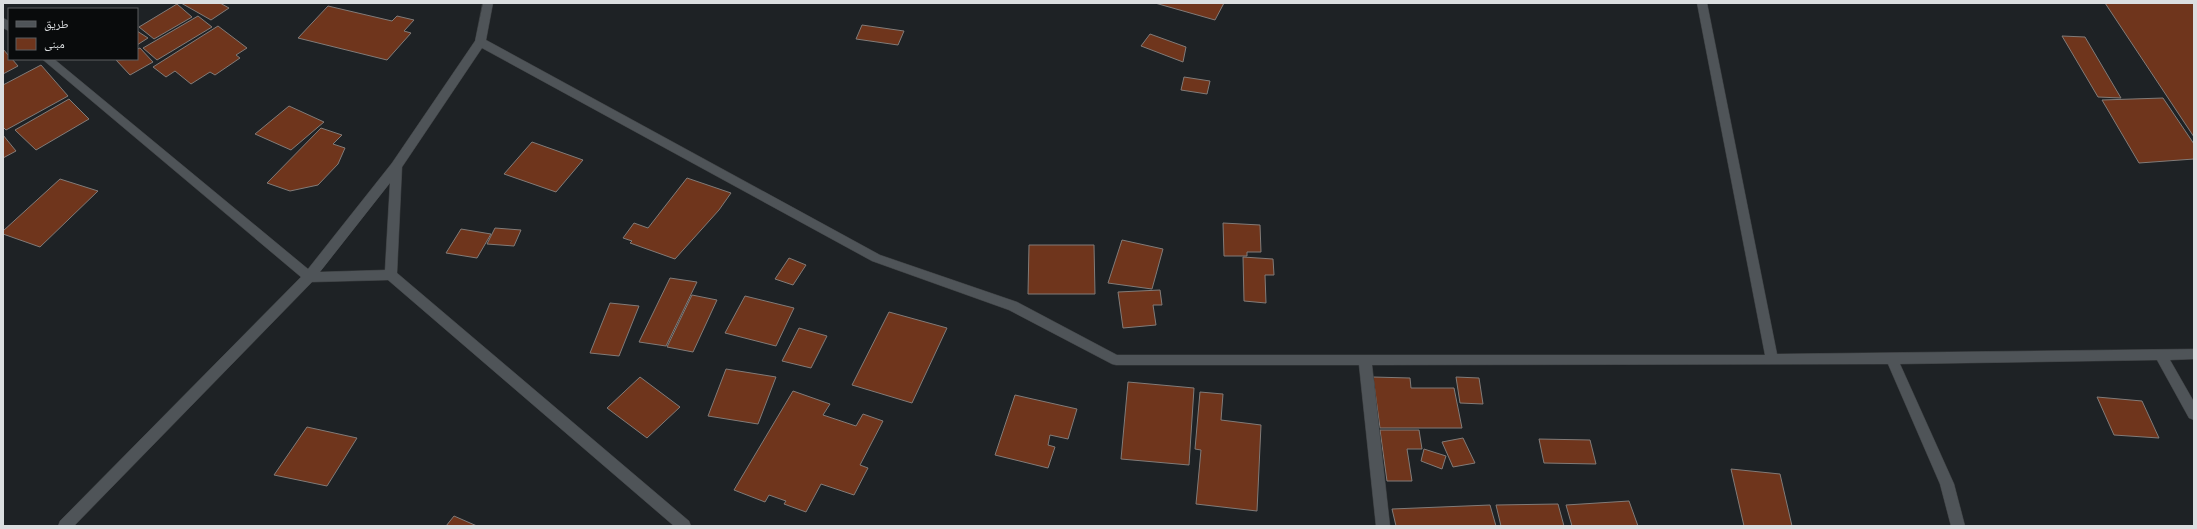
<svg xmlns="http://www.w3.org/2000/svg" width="2197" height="529" font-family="Quicksand,'Noto Naskh Arabic',sans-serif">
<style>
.building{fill:#6f351c;stroke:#817b78}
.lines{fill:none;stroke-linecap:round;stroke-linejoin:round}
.minor-casing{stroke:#3b3e40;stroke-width:1}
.minor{fill:#4f5458;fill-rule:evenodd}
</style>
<rect width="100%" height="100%" fill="#1e2225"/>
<!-- building -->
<path class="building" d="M181 3H220L229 8 211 20Z
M1155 3H1224L1215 20Z
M2105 3H2194V137Z
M177 4 192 17 154 39 139 27Z
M328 6 392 21 397 16 414 20 404 31 411 33 387 60 298 38Z
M198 16 212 27 157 60 143 48Z
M862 25 904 31 898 45 856 39Z
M218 26 247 48 236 55 240 58 215 75 210 72 191 84 175 71 166 77 153 67Z
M137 31 148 38 137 45Z
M1150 34 1186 47 1183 62 1141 46Z
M2062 36 2085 37 2121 98 2098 97Z
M140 48 153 62 130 75 116 60 137 59V49Z
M3 49 9 56V59H12L18 66 3 74Z
M41 65 68 96 6 130 3 127V85Z
M1184 77 1210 81 1207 94 1181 90Z
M2163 98 2194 144V159L2139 163 2102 100Z
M69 99 89 119 36 150 15 130Z
M289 106 324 122 291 150 255 134Z
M321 128 342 135 333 144 345 148 338 164 318 185 290 191 267 183Z
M3 135 16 151 3 158Z
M532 142 583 160 556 192 504 174Z
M687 178 731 193 719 210 675 259 630 243 632 241 623 238 634 223 648 228Z
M60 179 98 191 40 247 3 234V231Z
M1223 223 1260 225 1261 252H1247V256H1224Z
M495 228 521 230 514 246 487 244Z
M461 229 491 234 477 258 446 253Z
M1122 240 1163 249 1152 289 1108 283Z
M1029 245H1094L1095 294H1028Z
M1243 257 1273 259 1274 275H1265L1266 303 1244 301Z
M789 258 806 265 793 285 775 279Z
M670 278 697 282 666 346 639 342Z
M1160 290 1162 305H1153L1156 325 1123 328 1118 292Z
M692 295 717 300 693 352 667 347Z
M745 296 794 308 776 346 725 333Z
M610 303 639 306 619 356 590 353Z
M889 312 947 328 912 403 852 385Z
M799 328 827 336 811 368 782 361Z
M726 369 776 377 758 424 708 416Z
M640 377 680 407 647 438 607 408Z
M1373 377 1410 378 1411 388H1454L1462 428H1380Z
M1456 377 1479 378 1483 404 1460 403Z
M1128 382 1194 388 1189 465 1121 459Z
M793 391 830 404 823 415 856 426 863 414 883 421 860 465 868 468 854 495 821 484 806 512 784 504 786 501 769 495 765 502 734 490Z
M1200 392 1223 394 1221 420 1261 425 1257 511 1196 504 1201 450 1195 449Z
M1015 395 1077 409 1068 439 1050 435 1048 445 1055 447 1048 468 995 455Z
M2097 397 2142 401 2159 438 2114 435Z
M307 427 357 438 327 486 274 475Z
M1380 430H1419L1422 449H1407L1412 481H1387Z
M1463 438 1475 463 1453 467 1442 442Z
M1539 439 1590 440 1596 464 1544 463Z
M1424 449 1446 456 1442 469 1421 461Z
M1731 469 1780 474 1792 526H1744Z
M1629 501 1638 526H1572L1566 505Z
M1558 504 1564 526H1501L1496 505Z
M1490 505 1496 526H1396L1392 509Z
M454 516 477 526H446Z"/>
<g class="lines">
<defs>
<path id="minor" d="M483 3H493L486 40 880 255 1017 302 1117 355H1765L1697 3H1707L1777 354 2194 349V359L2170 360 2194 402V420L2189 418 2157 360 1900 364 1954 484 1965 526H1951L1940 484 1888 364 1372 365 1390 526H1376L1359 365H1116L1112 364 1009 310 872 261 482 48 402 167 397 273 689 521 691 526H674L388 280 312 282 74 526H58L60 521 301 277 42 59H54L308 269 392 163 475 41ZM390 183 385 270 320 272Z
M3 18 9 21V31L3 28Z"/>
</defs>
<!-- minor casing -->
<use href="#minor" class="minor-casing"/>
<!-- minor -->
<use href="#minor" class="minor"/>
</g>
<!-- border -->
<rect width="2197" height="529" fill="none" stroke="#dbdee0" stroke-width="8"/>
<!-- legend -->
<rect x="8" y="8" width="130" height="52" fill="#090b0c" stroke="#5d5f61"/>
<rect x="16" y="21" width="20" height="6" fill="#4f5458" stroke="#5d5f61"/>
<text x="44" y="28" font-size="12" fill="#dbdee0">طريق</text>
<rect x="16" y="38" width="20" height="12" fill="#6f351c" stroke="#5d5f61"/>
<text x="44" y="48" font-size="12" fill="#dbdee0">مبنى</text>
</svg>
